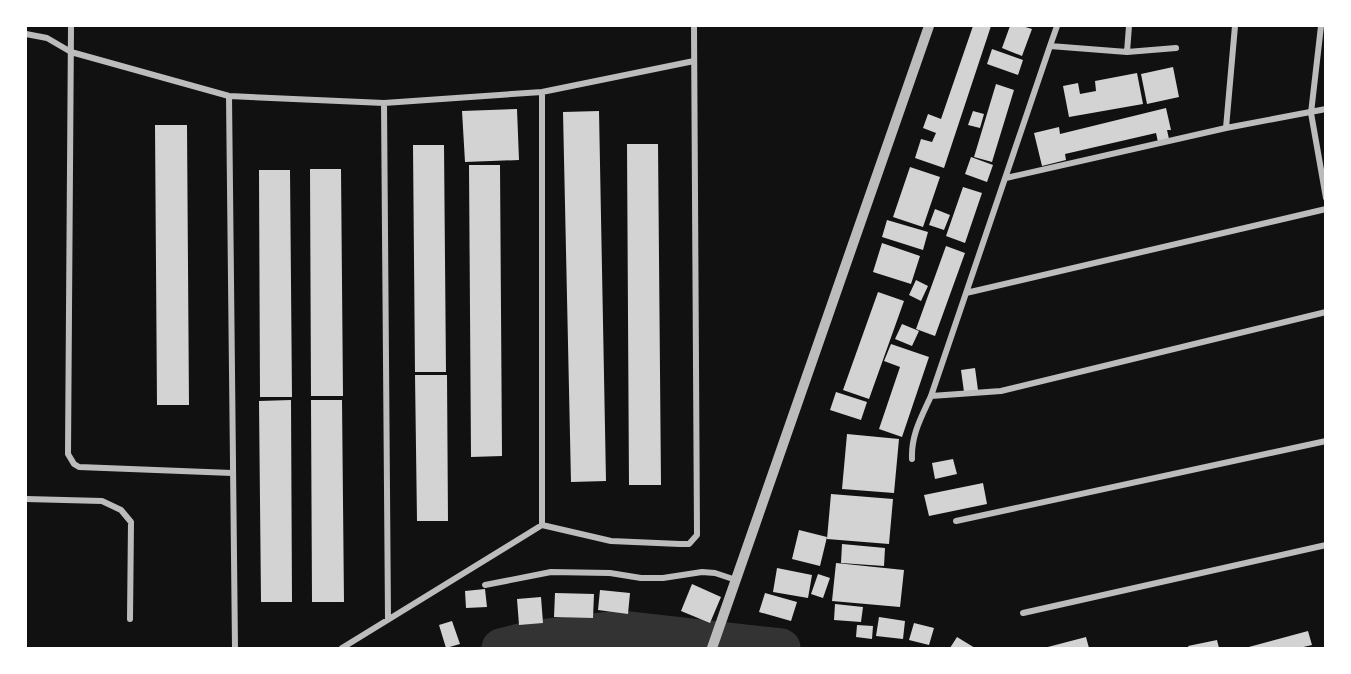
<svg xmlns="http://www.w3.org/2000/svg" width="1351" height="674" font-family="'Golos Text',sans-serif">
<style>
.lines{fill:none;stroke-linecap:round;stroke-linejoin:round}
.river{stroke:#333;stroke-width:39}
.building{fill:#d3d3d3}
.minor{stroke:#bcbcbc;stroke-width:6}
.tertiary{stroke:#bcbcbc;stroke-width:10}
</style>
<rect width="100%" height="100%" fill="#111"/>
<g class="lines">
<!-- river -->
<path class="river" d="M501 648 532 640 620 630 781 648"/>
</g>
<!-- building -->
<path class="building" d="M973 26H991L944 168 915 158 921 139 932 142 936 133 923 128 928 114 941 119Z
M1010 26H1022L1032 29 1022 56 1002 48Z
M992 49 1023 60 1018 75 987 64Z
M1173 67 1179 97 1147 104 1141 74Z
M1137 73 1143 104 1069 117 1063 86 1078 83 1080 94 1096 91 1095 81Z
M996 84 1014 90 992 162 974 157Z
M1166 108 1171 130H1167L1169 139 1158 142 1156 133 1065 154 1066 160 1042 166 1034 133 1059 127 1060 134Z
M517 109 519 160 465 162 462 111Z
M599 111 606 481 571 482 563 112Z
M973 111 984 114 980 128 968 125Z
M155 125H187L189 405H157Z
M627 144H658L661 485H629Z
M413 145H444L446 372H415Z
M971 157 993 165 987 182 965 174Z
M469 165H500L502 456 471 457Z
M910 167 940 177 923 227 893 217Z
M310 169H341L343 396H311Z
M259 170H290L292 397H260Z
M963 187 982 193 965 243 946 236Z
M935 209 950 215 944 230 929 225Z
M887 220 928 232 923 250 882 237Z
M882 243 920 256 911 284 873 272Z
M946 246 965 253 935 336 916 329Z
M916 280 928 286 921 301 909 295Z
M878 292 904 301 869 399 843 390Z
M902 324 919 331 912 346 895 339Z
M891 344 929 357 902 437 879 429 900 367 884 361Z
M975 368 978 390 964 392 961 370Z
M415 375H447L448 521H417Z
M836 392 867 402 861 420 830 410Z
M291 400 292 602H261L259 401Z
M311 400H342L344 602H312Z
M847 434 899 439 894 493 842 489Z
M953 459 957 474 935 479 932 463Z
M983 483 987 504 929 516 924 495Z
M831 494 893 499 889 544 827 539Z
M799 530 827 537 820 566 792 559Z
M842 544 885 548 884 566 841 563Z
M836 563 904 570 900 607 832 601Z
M777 568 812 575 808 598 773 592Z
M818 574 830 578 823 598 811 594Z
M692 584 721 597 710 623 681 611Z
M485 589 487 607 466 608 465 591Z
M600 590 630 593 628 614 598 610Z
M555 593 594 594 593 618 554 617Z
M765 593 797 602 791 621 759 612Z
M541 597 543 623 519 625 517 599Z
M835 604 863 607 861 622 834 620Z
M879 617 905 621 903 639 876 636Z
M452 621 460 644 446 648 439 625Z
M914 623 934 628 929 645 909 640Z
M857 625 873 626 872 639 856 637Z
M1308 631 1312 645 1299 648H1245Z
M957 637 975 648H950Z
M1086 637 1089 648H1044Z
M1217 640 1219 648H1189L1188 646Z"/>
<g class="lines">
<!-- minor -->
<path class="minor" d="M71 26 68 454 74 464 79 467 232 473
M1057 26 1050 46 1127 52 1176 48
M1321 26 1311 113 1326 198
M26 34 47 38 71 52 229 96 384 103 542 92 694 61
M1127 52 1129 26
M229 96 235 648
M384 103 388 619
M1226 128 1235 26
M1006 178 1226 128 1326 109
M966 293 1326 209
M931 396 1001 391 1326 312
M912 459C911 435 921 418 931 396L1050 46
M26 499 102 501 121 510 131 522 130 619
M956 521 1326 441
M542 525V92
M485 585 551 572 610 573 641 578H663L702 572 715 573 736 580
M1023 613 1326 545
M342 648 542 525 611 541 680 544H689L697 535 694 26"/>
<!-- tertiary -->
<path class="tertiary" d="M712 648 929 26"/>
</g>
<!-- border -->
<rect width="1351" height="674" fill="none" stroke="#ffffff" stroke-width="54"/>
</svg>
